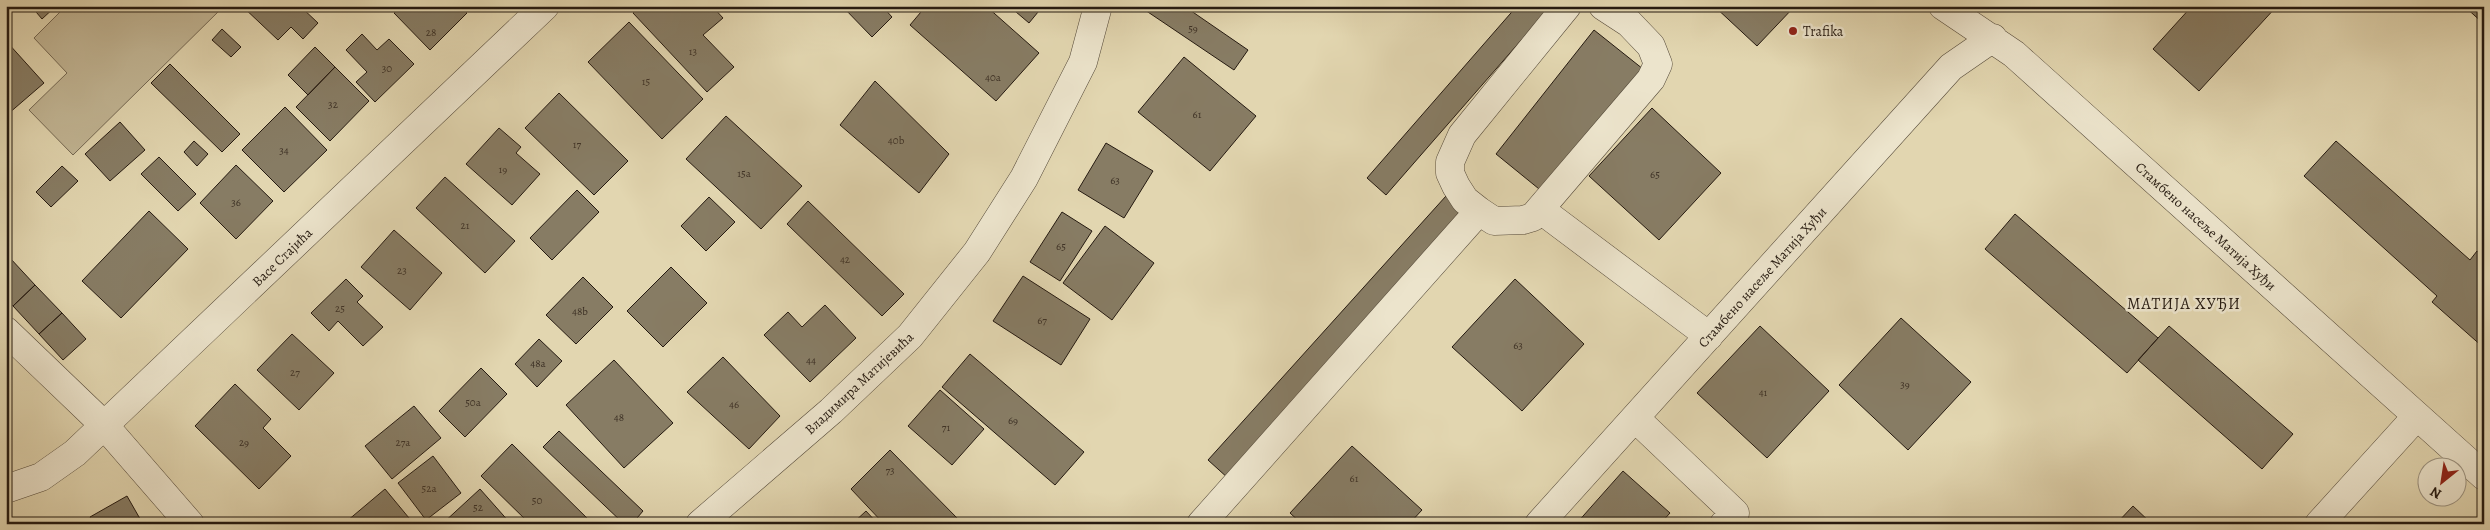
<svg xmlns="http://www.w3.org/2000/svg" width="2490" height="530" font-family="Alegreya,serif">
<style>
.green{fill:#c2b695;stroke:#746853}
.building{fill:#877c64;stroke:#251a11}
.lines{fill:none;stroke-linecap:round;stroke-linejoin:round}
.minor-casing{stroke:#544939;stroke-width:29}
.minor{stroke:#ece4cc;stroke-width:28}
.poi-dot{fill:#8f2418;stroke:#ece4cc;stroke-width:2}
.labels{text-anchor:middle;stroke-width:5;stroke-linejoin:round;paint-order:stroke}
.number-label{font-size:11px;fill:#3e3226}
.poi-label{font-size:14px;fill:#251a11;stroke:#ece4cc;text-anchor:start}
.street-label{font-size:14px;fill:#251a11;stroke:#ece4cc}
.quarter-label{font-size:16px;letter-spacing:1px;fill:#251a11;stroke:#ece4cc}
</style>
<rect width="100%" height="100%" fill="#e2d6b0"/>
<filter id="stains"><feTurbulence type="fractalNoise" baseFrequency=".004" numOctaves="4"/><feColorMatrix values="0 0 0 0 .2 0 0 0 0 .09 0 0 0 0 .02 0 0 0 .5 -.17"/></filter>
<radialGradient id="worn" r=".72"><stop offset=".6" stop-color="#630" stop-opacity="0"/><stop offset="1" stop-color="#630" stop-opacity=".3"/></radialGradient>
<!-- green -->
<path class="green" d="M66 6H220L222 8 73 155 29 110 67 73 34 38Z"/>
<!-- building -->
<path class="building" d="M31 6H56L42 19Z
M242 6H300L318 23 303 39 291 27 278 40Z
M402 6H460L467 13 430 50 394 13Z
M640 6H712L723 18 703 35 734 67 707 92 633 13Z
M842 6H882L892 17 872 37Z
M926 6H986L1039 53 996 101 910 25Z
M1009 6H1043L1029 23Z
M1139 6H1184L1248 50 1234 70Z
M1517 6H1551L1386 195 1367 178Z
M1714 6H1795L1757 46Z
M2192 6H2277L2199 91 2153 49Z
M2464 6H2484V24Z
M629 22 703 99 662 139 588 62Z
M222 29 241 47 231 57 212 40Z
M1594 30 1643 69 1544 193 1496 154Z
M362 34 377 50 389 39 414 64 375 102 356 82 367 72 346 50Z
M7 42 44 83 8 114 6 112Z
M315 47 335 67 308 95 288 75Z
M1184 57 1256 116 1210 171 1138 112Z
M170 64 240 134 222 152 151 83Z
M335 67 369 101 330 141 296 107Z
M875 81 949 154 919 193 840 125Z
M559 93 628 161 594 195 525 128Z
M285 107 327 150 284 192 242 150Z
M1652 108 1721 173 1659 240 1589 176Z
M726 116 802 186 761 229 686 159Z
M120 122 145 150 110 181 85 154Z
M499 128 521 147 516 153 540 174 512 205 466 164Z
M194 141 208 154 197 166 184 152Z
M2336 141 2470 260 2477 251 2484 256V348L2432 302 2437 296 2304 176Z
M1106 143 1153 171 1124 218 1078 190Z
M159 157 196 194 178 211 141 174Z
M236 165 273 201 236 239 200 203Z
M62 166 78 181 51 207 36 192Z
M445 177 515 241 485 273 416 208Z
M577 190 599 212 552 260 530 238Z
M1446 196 1467 214 1229 479 1208 460Z
M709 197 735 222 706 251 681 226Z
M808 201 904 294 882 316 787 224Z
M149 211 188 249 121 318 82 281Z
M1062 212 1092 231 1060 281 1030 262Z
M2015 214 2158 338 2127 373 1985 249Z
M1105 226 1154 263 1112 320 1063 283Z
M394 230 442 273 410 310 361 267Z
M10 258 35 285 13 306 6 299V261Z
M671 267 707 303 663 347 627 311Z
M1023 276 1090 319 1061 365 993 321Z
M583 277 613 307 576 344 546 315Z
M346 279 363 296 357 302 383 327 363 346 338 321 329 331 311 313Z
M1515 279 1584 344 1522 411 1452 347Z
M35 285 62 313 39 334 13 306Z
M825 305 856 338 810 382 764 335 788 312 802 327Z
M62 313 86 339 63 360 39 334Z
M1901 318 1971 382 1908 450 1839 385Z
M1760 326 1829 391 1767 458 1697 393Z
M2169 326 2293 434 2262 469 2138 360Z
M292 334 334 373 299 410 257 370Z
M539 339 562 361 537 387 515 364Z
M970 354 1084 452 1055 485 942 387Z
M723 357 780 416 749 449 687 392Z
M614 360 673 423 624 468 566 405Z
M481 368 507 394 465 437 439 411Z
M235 384 271 419 263 428 291 456 259 489 195 426Z
M940 390 984 429 952 465 908 426Z
M414 406 441 438 392 479 365 446Z
M559 431 643 511 632 524H624L543 447Z
M512 444 593 524H530L481 476Z
M1352 446 1422 510 1409 524H1302L1290 513Z
M890 450 958 519 954 524H884L851 489Z
M433 456 461 493 426 520 398 483Z
M1623 471 1670 513 1660 524H1576Z
M385 489 414 524H349L347 521Z
M480 489 511 524H442Z
M127 496 143 524H94L90 517Z
M2133 506 2152 524H2116Z
M866 511 878 524H852Z"/>
<g class="lines">
<defs>
<path id="minor" d="M1567 6 1462 135 1450 162V173L1456 186 1465 200 1479 211 1494 221 1523 220 1533 217 1651 79 1658 64 1651 46 1629 23 1603 6
M1943 6 2014 54 2484 476
M1541 210 1709 336
M6 331 104 425 190 524
M1635 418 1735 513 1724 524
M6 489 41 477 75 453 545 6
M700 524 831 411 910 336 977 252 1024 178 1083 62 1098 6
M1201 524 1479 211
M1539 524 1951 67 1993 38
M2319 524 2417 416"/>
</defs>
<!-- minor casing -->
<use href="#minor" class="minor-casing"/>
<!-- minor -->
<use href="#minor" class="minor"/>
</g>
<!-- markers -->
<circle class="poi-dot" cx="1793" cy="31" r="5"/>
<g class="labels">
<!-- number labels -->
<g class="number-label">
<text x="1193" y="32">59</text>
<text x="431" y="36">28</text>
<text x="693" y="55">13</text>
<text x="387" y="72">30</text>
<text x="993" y="81">40a</text>
<text x="646" y="85">15</text>
<text x="333" y="108">32</text>
<text x="1197" y="118">61</text>
<text x="896" y="144">40b</text>
<text x="577" y="148">17</text>
<text x="284" y="154">34</text>
<text x="503" y="173">19</text>
<text x="744" y="177">15a</text>
<text x="1655" y="178">65</text>
<text x="1115" y="184">63</text>
<text x="236" y="206">36</text>
<text x="465" y="229">21</text>
<text x="1061" y="250">65</text>
<text x="845" y="263">42</text>
<text x="402" y="274">23</text>
<text x="340" y="312">25</text>
<text x="580" y="315">48b</text>
<text x="1042" y="324">67</text>
<text x="1518" y="349">63</text>
<text x="811" y="364">44</text>
<text x="538" y="367">48a</text>
<text x="295" y="376">27</text>
<text x="1905" y="388">39</text>
<text x="1763" y="396">41</text>
<text x="473" y="406">50a</text>
<text x="734" y="408">46</text>
<text x="619" y="421">48</text>
<text x="1013" y="424">69</text>
<text x="946" y="431">71</text>
<text x="244" y="446">29</text>
<text x="403" y="446">27a</text>
<text x="890" y="474">73</text>
<text x="1354" y="482">61</text>
<text x="429" y="492">52a</text>
<text x="537" y="504">50</text>
<text x="478" y="511">52</text>
</g>
<!-- poi labels -->
<g class="poi-label">
<text x="1803" y="36">Trafika</text>
</g>
<!-- street labels -->
<g class="street-label">
<text transform="translate(2206 226) rotate(42)" y="5">Стамбено насеље Матија Хуђи</text>
<text transform="translate(282 257) rotate(-44)" y="5">Васе Стајића</text>
<text transform="translate(1762 277) rotate(-48)" y="5">Стамбено насеље Матија Хуђи</text>
<text transform="translate(859 383) rotate(-43)" y="5">Владимира Матијевића</text>
</g>
<!-- quarter labels -->
<g class="quarter-label">
<text x="2184" y="309">МАТИЈА ХУЂИ</text>
</g>
</g>
<!-- margin -->
<rect width="2490" height="530" fill="none" stroke="#e2d6b0" stroke-width="25"/>
<rect x="8" y="8" width="2475" height="515" fill="none" stroke="#251a11" stroke-width="2.5"/>
<rect x="12" y="12" width="2465" height="505" fill="none" stroke="#251a11"/>
<!-- north arrow -->
<g transform="translate(2442 482) rotate(210)"><circle r="24" fill="#ece4cc" stroke="#9c9381"/>
<path d="M0-4L9 19L0 12L-9 19Z" fill="#8f2418"/>
<text y="-8" font-size="14" font-weight="bold" text-anchor="middle" fill="#251a11">N</text>
</g>
<rect width="100%" height="100%" filter="url(#stains)"/>
<rect width="100%" height="100%" fill="url(#worn)"/>
</svg>
